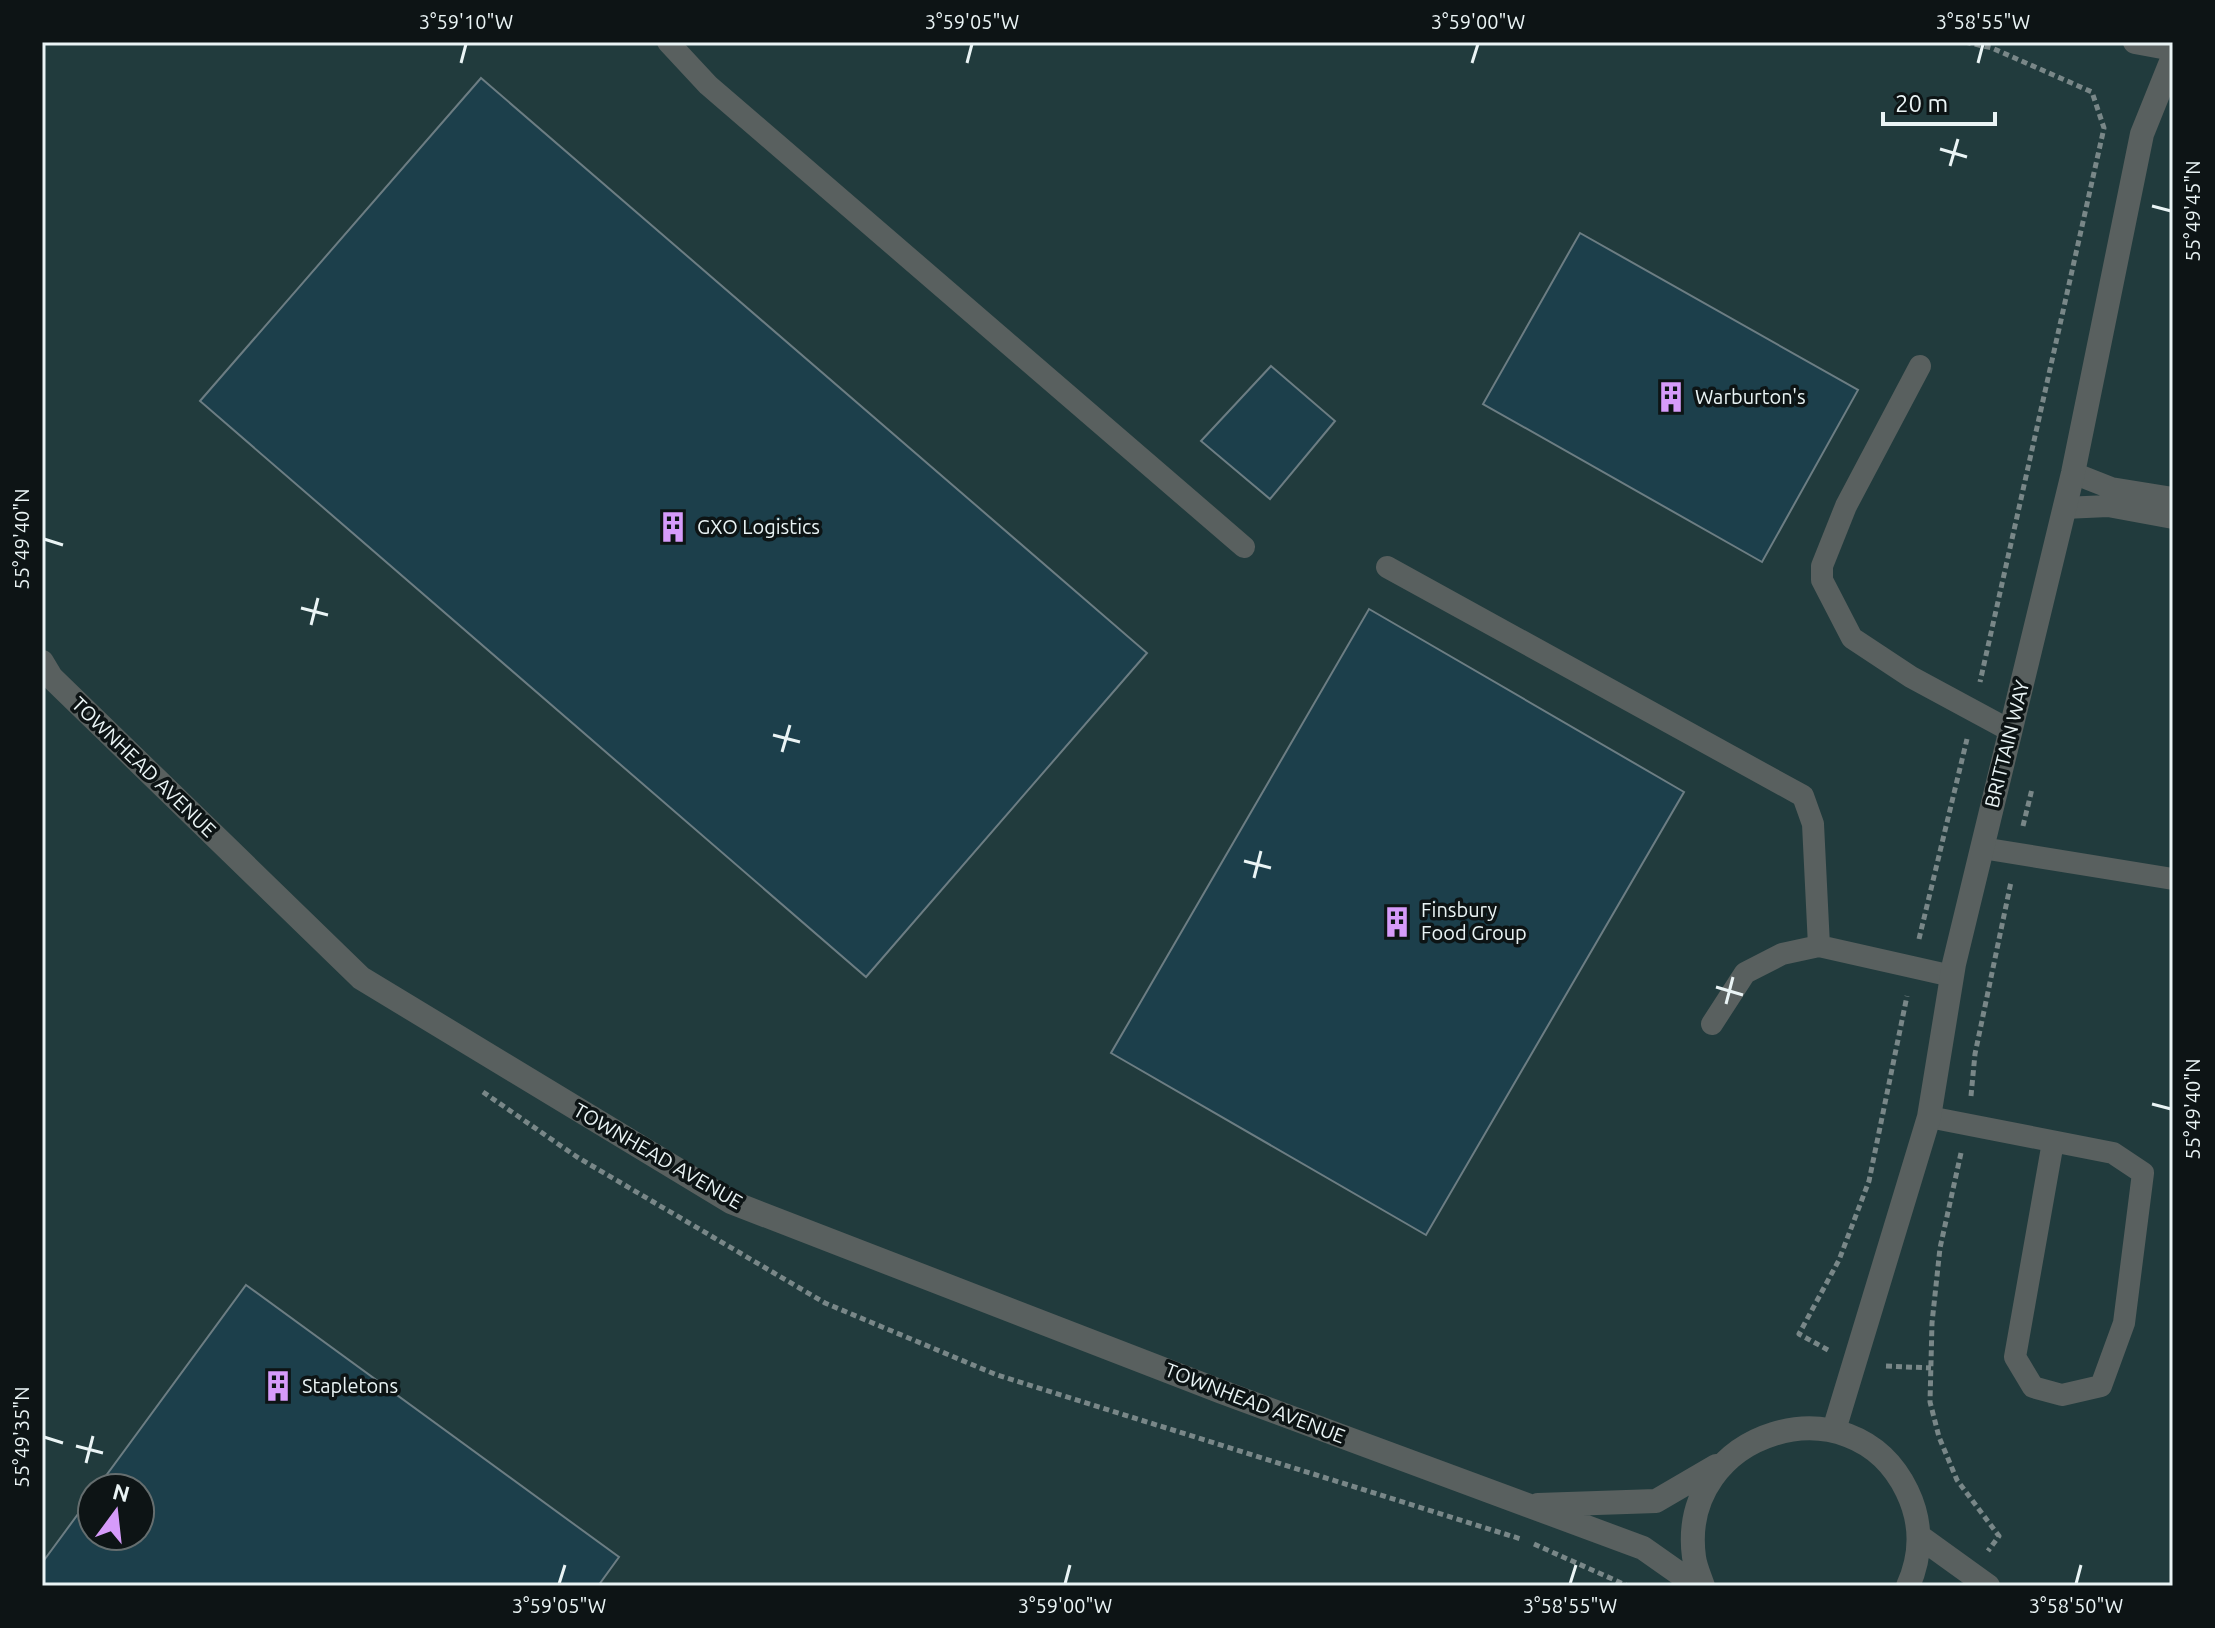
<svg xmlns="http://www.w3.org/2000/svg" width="2215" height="1628" font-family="Ubuntu,sans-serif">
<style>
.built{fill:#213b3d;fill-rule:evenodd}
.building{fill:#1c3f4b;stroke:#6c7d83;stroke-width:2}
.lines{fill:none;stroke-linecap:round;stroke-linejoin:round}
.path{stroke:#798788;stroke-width:5;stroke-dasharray:6 4;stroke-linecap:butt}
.lane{stroke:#59605f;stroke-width:22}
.street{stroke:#59605f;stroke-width:24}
.ticks{fill:none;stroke:#eaf4f5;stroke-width:3}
.labels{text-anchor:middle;stroke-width:7;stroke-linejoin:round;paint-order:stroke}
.poi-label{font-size:20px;fill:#eaf4f5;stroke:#0d1415;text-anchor:start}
.street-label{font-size:20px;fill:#eaf4f5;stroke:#0d1415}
.neatline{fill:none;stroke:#eaf4f5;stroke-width:3}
.ticks-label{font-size:20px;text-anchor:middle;fill:#eaf4f5}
</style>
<rect width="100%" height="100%" fill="#1d2e2f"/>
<!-- built -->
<path class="built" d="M42 42H2173V1586H42ZM92 1488H140V1536H92Z"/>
<!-- building -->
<path class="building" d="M481 78 1147 653 866 977 200 401Z
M1580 233 1858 390 1762 562 1483 404Z
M1271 366 1335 421 1270 499 1201 441Z
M1369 609 1684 792 1426 1235 1111 1053Z
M246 1285 619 1557 598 1586H42V1563L92 1495V1536H140V1488H97Z"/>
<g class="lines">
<!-- path -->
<path class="path" d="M1965 42 1992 48 2092 92 2104 128 1980 682
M2023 826 2032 789
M1919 939 1967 739
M483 1092 577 1157 825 1303 997 1375 1521 1539
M1971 1096 1975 1054 2011 882
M1961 1153 1940 1248 1932 1323 1930 1402 1939 1437 1957 1480 1999 1536 1988 1551
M1828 1350 1799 1334 1839 1260 1869 1181 1907 996
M1886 1366 1931 1368
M1534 1544 1628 1586"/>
<!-- lane -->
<path class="lane" d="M668 42 708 85 1244 547
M1920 366 1846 506 1822 566V580L1852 638 1911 677 2011 731
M2073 473 2111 488 2173 498
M2064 508 2108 506 2173 518
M1387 567 1803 796 1813 824 1819 946
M1982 848 2173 879
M1712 1024 1745 973 1782 954 1819 946 1952 976
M1929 1117 2113 1153 2143 1173 2124 1323 2101 1386 2062 1395 2033 1387 2015 1357 2053 1142"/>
<!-- street -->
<path class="street" d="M2135 42 2173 49
M42 662 51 677 361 978 731 1202 1222 1392 1643 1548 1697 1586
M1834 1430 1929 1117 1954 964 2073 473 2142 134 2173 57
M1538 1505 1656 1501 1716 1466
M1920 1537 1988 1586
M1703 1586C1700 1577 1695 1566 1694 1557 1677 1431 1852 1377 1907 1491 1922 1522 1922 1555 1908 1586"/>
</g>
<!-- ticks -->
<path class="ticks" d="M461 63 466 44M967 63 972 44M1472 63 1478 44M1978 63 1983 44M1940 149 1967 157M1950 166 1958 139M2152 206 2171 211M44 539 63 545M301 608 328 615M311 625 318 598M773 735 800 742M782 752 790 725M1244 861 1271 868M1254 878 1261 851M1716 987 1743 995M1726 1004 1733 977M2152 1104 2171 1109M44 1437 63 1443M76 1446 103 1453M86 1463 93 1436M559 1584 565 1565M1065 1584 1070 1565M1570 1584 1576 1565M2076 1584 2081 1565"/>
<!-- icons -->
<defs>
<symbol id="building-bare" viewBox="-9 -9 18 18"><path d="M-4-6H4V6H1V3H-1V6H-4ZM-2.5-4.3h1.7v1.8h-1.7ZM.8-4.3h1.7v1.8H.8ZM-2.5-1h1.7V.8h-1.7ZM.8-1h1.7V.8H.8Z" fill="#d69bfa" stroke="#0d1415" stroke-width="2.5" paint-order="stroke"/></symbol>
</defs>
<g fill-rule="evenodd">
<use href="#building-bare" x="1649" y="375" width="44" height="44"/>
<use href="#building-bare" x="651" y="505" width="44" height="44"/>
<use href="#building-bare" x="1375" y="900" width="44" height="44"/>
<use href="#building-bare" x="256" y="1364" width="44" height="44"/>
</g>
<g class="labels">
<!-- poi labels -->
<g class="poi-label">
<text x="1695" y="404">Warburton's</text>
<text x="697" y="534">GXO Logistics</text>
<text x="1421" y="917">Finsbury<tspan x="1421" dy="23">Food Group</tspan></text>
<text x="302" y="1393">Stapletons</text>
</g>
<!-- street labels -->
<g class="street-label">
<text transform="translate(2007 744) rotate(-76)" y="7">BRITTAIN WAY</text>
<text transform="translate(144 767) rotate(44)" y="7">TOWNHEAD AVENUE</text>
<text transform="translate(658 1156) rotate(30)" y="7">TOWNHEAD AVENUE</text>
<text transform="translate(1255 1403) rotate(21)" y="7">TOWNHEAD AVENUE</text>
</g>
</g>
<!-- border -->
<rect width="2215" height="1628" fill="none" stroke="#0d1415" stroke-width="88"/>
<!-- north arrow -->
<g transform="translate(116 1512) rotate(15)"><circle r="38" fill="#0d1415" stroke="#656e6f" stroke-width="2"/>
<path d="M0-6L14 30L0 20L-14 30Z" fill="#d69bfa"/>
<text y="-12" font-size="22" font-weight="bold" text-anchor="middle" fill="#eaf4f5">N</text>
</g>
<!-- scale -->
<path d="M1883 112v12h112v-12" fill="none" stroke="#eaf4f5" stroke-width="4"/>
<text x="1895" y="112" font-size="24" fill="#eaf4f5" stroke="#0d1415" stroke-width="6" paint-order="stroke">20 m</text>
<rect x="44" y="44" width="2127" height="1540" class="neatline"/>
<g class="ticks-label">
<text x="466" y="29">3°59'10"W</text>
<text x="972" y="29">3°59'05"W</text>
<text x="1478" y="29">3°59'00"W</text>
<text x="1983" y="29">3°58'55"W</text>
<text transform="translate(2193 211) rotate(-90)" y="7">55°49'45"N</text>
<text transform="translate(22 539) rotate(-90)" y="7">55°49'40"N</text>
<text transform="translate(2193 1109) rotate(-90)" y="7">55°49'40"N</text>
<text transform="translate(22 1437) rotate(-90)" y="7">55°49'35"N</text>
<text x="559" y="1613">3°59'05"W</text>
<text x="1065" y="1613">3°59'00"W</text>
<text x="1570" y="1613">3°58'55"W</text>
<text x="2076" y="1613">3°58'50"W</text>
</g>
</svg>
